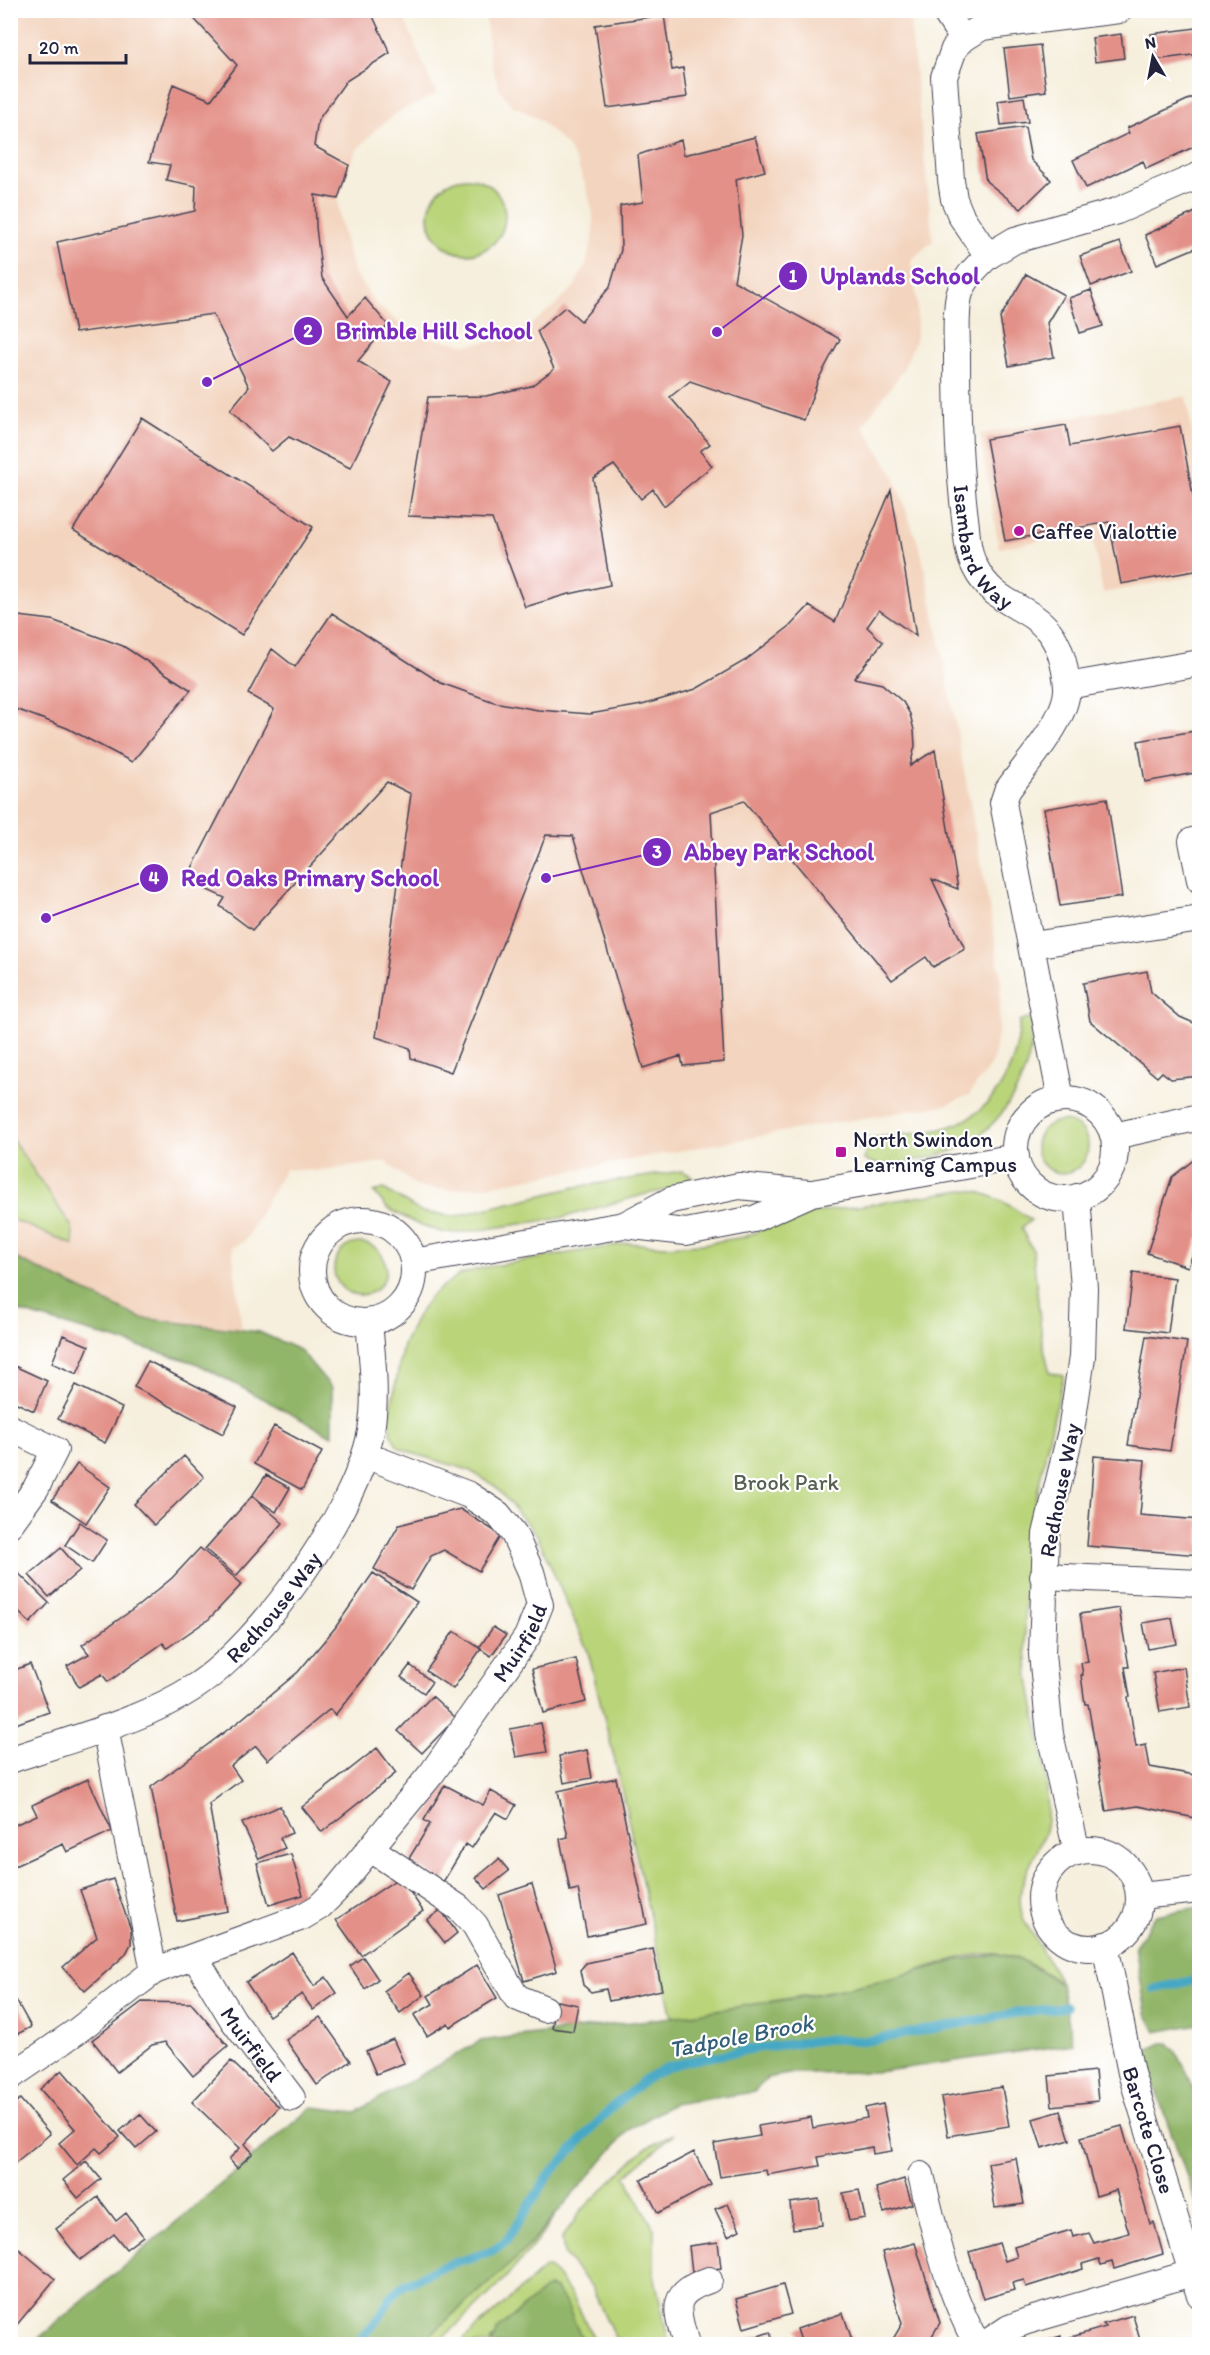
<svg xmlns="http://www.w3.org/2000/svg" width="1210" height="2355" font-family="Itim,sans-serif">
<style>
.built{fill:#f3d4be}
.green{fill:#b9d479;stroke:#6e7b5a;stroke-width:1.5}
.forest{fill:#92b669;stroke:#5a6c52;stroke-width:1.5}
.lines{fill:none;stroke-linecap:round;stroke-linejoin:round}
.stream{stroke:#46a8c5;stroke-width:9}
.building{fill:#e39188}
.minor-casing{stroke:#424153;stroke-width:28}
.minor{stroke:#fff;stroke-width:26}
.poi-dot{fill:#b5179e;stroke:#fff;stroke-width:2}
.labels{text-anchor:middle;stroke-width:4.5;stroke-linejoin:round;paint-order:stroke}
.poi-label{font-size:22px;fill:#22223b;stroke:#fff;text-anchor:start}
.street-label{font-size:22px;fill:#22223b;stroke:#fff}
.park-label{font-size:22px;fill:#576051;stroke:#fff}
.water-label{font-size:24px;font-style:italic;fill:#325e79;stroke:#fff}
.leader{fill:none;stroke:#7b2cbf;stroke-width:2}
.callout-dot{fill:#7b2cbf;stroke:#fff;stroke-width:2}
.mark-label{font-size:18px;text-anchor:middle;font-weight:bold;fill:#fff}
.callout-label{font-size:24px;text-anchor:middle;font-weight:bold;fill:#7b2cbf;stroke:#fff;stroke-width:4.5;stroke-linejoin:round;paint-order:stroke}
</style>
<rect width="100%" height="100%" fill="#fff"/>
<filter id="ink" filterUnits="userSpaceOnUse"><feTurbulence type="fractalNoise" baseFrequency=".0167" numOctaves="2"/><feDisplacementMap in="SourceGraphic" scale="12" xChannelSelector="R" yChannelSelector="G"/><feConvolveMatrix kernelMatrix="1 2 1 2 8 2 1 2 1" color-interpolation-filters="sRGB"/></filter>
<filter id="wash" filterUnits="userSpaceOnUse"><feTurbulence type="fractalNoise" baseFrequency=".008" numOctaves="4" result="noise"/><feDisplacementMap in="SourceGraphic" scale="24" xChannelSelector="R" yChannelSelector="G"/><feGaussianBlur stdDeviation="1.35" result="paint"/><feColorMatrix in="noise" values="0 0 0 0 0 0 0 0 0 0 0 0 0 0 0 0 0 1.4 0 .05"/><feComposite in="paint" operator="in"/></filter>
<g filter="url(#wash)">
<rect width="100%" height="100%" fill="#f6efdd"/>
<!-- built -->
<path class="built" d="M16 10 401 11 436 94 397 113 377 128 357 150 349 165 338 199 341 225 354 273 376 304 400 324 426 337 466 345 500 340 526 328 553 307 574 287 586 264 593 237V214L586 187 577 163 566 145 540 120 510 104 500 90 490 60 485 11H909L933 241 911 260 917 302V337L902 372 863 425 894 476 921 552 943 656 992 922 1001 981 999 1028 993 1062 969 1095 946 1105 809 1127 488 1186 448 1190 417 1187 386 1162 316 1171 285 1169 245 1241 232 1247 242 1330 140 1318 11 1256 10 16Z
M1186 396 1199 473V575L1103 593 1091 531 999 548 980 434Z"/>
<!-- green -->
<path class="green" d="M429 216a38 38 0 1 1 76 0a38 38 0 1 1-76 0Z
M1031 1019C1037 1065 1009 1117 970 1142 953 1153 933 1157 913 1161 892 1165 883 1168 864 1160L866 1151 855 1147 859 1139C885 1136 911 1135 937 1130 991 1119 1017 1072 1020 1020Z
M1036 1147a26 26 0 1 1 52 0a26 26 0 1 1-52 0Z
M10 1136 72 1227 74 1245 11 1219Z
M682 1171 692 1176 695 1185 646 1194 561 1218 458 1233 441 1232 415 1223 387 1208 374 1192 384 1189 421 1212 456 1216 576 1187Z
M963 1190C989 1191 1010 1205 1031 1220L1021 1228 1033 1251 1042 1341 1050 1373 1064 1375C1041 1469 1017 1564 1027 1662 1032 1713 1051 1767 1047 1819 1044 1856 1007 1881 1025 1922L1061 1983C1043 1971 1022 1957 999 1954 965 1951 926 1970 892 1978 820 1995 746 2005 672 2017L620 1782 588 1652 537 1535 495 1486 469 1470 418 1455 398 1447 391 1434 389 1419 403 1345 416 1318 430 1297 442 1287 459 1275 481 1268 629 1243 664 1246 702 1244 744 1237 794 1216Z
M334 1269a26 26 0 1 1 52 0a26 26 0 1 1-52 0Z
M674 2134 625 2176 654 2229V2274L669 2344H618L591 2286 564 2255 562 2238 582 2210 644 2149Z
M555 2216C522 2266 480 2304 436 2344H420L521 2254Z
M545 2268H549C572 2289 583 2317 596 2344H584L580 2334 491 2339V2344H461L466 2337Z"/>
<!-- forest -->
<path class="forest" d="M11 1256 140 1318 259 1332 300 1350 332 1388V1436L196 1363 11 1309Z
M1199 1907V2024L1156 2032 1146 2013 1135 1946 1156 1915Z
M999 1954 1023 1961 1061 1983 1073 2044 878 2072 794 2073 767 2078 754 2092 673 2104 630 2129 521 2254 420 2344H32L312 2107 356 2112 480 2041 672 2017 809 1996 893 1978 958 1960Z
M1162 2043H1169C1208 2088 1200 2154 1199 2210L1145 2060 1149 2049Z
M547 2287 556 2289 567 2305 584 2344H491L497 2330Z"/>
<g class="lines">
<!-- stream -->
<path class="stream" d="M1154 1989 1200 1979
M357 2344 380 2317 390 2298 401 2287 438 2268 492 2251 507 2240 549 2175 613 2106 649 2077 668 2067 689 2061 758 2048 829 2039 867 2041 1022 2012 1066 2007"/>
</g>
<g id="blocks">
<!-- building -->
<path class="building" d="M186 10H370L390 53 346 81 318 120 314 146 349 165 338 199 315 195 316 227 322 278 348 316 365 298 388 325 358 361 392 382 350 468 289 437 272 451 230 410 249 387 213 314 75 333 57 242 195 211 196 186 166 180 170 165 149 162 173 84 211 100 237 65Z
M664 15 672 70 683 68 687 97 607 108 595 25Z
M1196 28 1200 54 1154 60 1151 34Z
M1121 34 1124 58 1095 62 1092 38Z
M1040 45 1046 91 1010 96 1004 49Z
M1200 94V144L1146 169 1143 161 1086 188 1073 160 1129 133 1127 128Z
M1024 97 1028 122 1001 125 998 101Z
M1025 127 1031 160 1051 180 1021 209 986 181 978 134Z
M755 137 765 171 736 179 742 235 734 281 840 339 818 380 804 420 690 381 670 397 710 444 700 451 712 466 664 506 653 489 641 499 614 465 593 478 610 585 565 595 525 607 492 519 408 516 428 397 486 396 531 386 554 369 537 331 565 307 581 321 610 287 621 250 620 206 643 202 638 155 681 140 684 155Z
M1200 210V246L1157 264 1145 235Z
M1120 242 1131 271 1091 286 1080 256Z
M1026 274 1064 295 1047 323 1054 357 1009 366 1000 318Z
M1091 290 1103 326 1080 333 1069 298Z
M142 418 313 527 242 635 73 530Z
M1066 425 1070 446 1180 426 1200 532V570L1121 584 1109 522 1005 541 986 439Z
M891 490 916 636 879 610 867 627 883 642 854 678 882 684 903 702 910 714 914 730 915 746 910 766 935 750 958 889 932 879 965 949 933 967 926 957 892 980 744 801 711 812 724 1062 683 1066 681 1056 643 1068 573 836 546 835 451 1072 411 1058 410 1048 376 1037 411 794 387 782 252 930 220 906 225 898 186 880 274 709 248 694 272 649 295 667 332 613 441 683 494 702 538 710 590 714 642 705 696 689 746 660 790 626 809 606 835 622Z
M10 615 52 620 123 646 191 690 132 762 67 728 10 707Z
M1200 730V772L1145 782 1138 741Z
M1107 798 1122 897 1060 906 1044 809Z
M1147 971 1151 992 1180 1017 1196 1024 1200 1023V1076L1171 1079 1162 1072 1157 1077 1090 1021 1083 983Z
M1200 1155V1234L1188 1267 1147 1253 1172 1177Z
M1133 1273 1175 1278 1168 1333 1126 1328Z
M1199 1316H1200V1339L1193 1338Z
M63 1335 89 1346 77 1374 52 1363Z
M1146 1336 1187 1342 1170 1451 1128 1445Z
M148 1361 237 1407 223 1434 134 1387Z
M10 1364 47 1381 34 1411 10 1400Z
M76 1385 122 1408 105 1443 58 1419Z
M274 1426 322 1452 302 1490 254 1464Z
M184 1456 204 1477 154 1525 134 1504Z
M1094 1456 1145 1460 1140 1515 1200 1520V1555L1087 1546Z
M77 1464 110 1487 86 1523 52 1500Z
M266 1475 290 1488 276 1512 252 1496Z
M252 1496 283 1523 236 1576 205 1549Z
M460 1509 501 1535 479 1571 444 1550 431 1556 411 1590 374 1569 399 1525Z
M80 1522 107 1540 92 1563 65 1545Z
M61 1548 80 1570 49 1597 29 1575Z
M200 1548 242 1584 209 1619 167 1648 163 1643 108 1682 102 1674 79 1687 67 1666 89 1654 82 1645 138 1606 172 1578Z
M10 1565 49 1603 30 1623 10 1604Z
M373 1573 417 1602 364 1679 335 1715 330 1709 268 1760 256 1746 231 1766 241 1780 209 1804 228 1911 177 1921 151 1787 238 1722 298 1672 335 1628Z
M1119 1608 1129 1667H1125L1130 1697H1128L1136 1747 1146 1745 1150 1767 1200 1776V1819L1138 1806 1106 1811 1088 1704H1085L1081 1675H1083L1081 1663 1088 1662 1080 1614Z
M1172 1618 1177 1644 1148 1649 1143 1623Z
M493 1627 506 1635 491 1656 479 1648Z
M454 1631 481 1649 453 1689 426 1671Z
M576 1659 586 1702 543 1713 532 1669Z
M30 1664 49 1712 10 1726V1672Z
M410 1665 432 1682 424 1693 401 1677Z
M1184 1667 1190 1707 1160 1712 1153 1673Z
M432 1696 456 1718 422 1753 398 1731Z
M541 1723 547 1752 516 1757 510 1729Z
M377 1748 396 1773 322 1832 302 1807Z
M587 1750 592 1778 564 1783 559 1756Z
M616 1778 647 1924 587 1936 578 1889 570 1891 560 1839 568 1837 558 1791Z
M88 1779 112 1831 67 1852 63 1844 10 1868V1827L37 1815 32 1805Z
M445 1785 483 1805 491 1791 516 1805 508 1819 496 1812 472 1848 466 1844 443 1882 408 1860 430 1824 424 1820Z
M280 1806 292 1833 280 1838 285 1848 259 1859 242 1823Z
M291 1854 303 1895 269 1905 257 1863Z
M499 1859 509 1871 486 1889 476 1878Z
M400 1877 423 1911 361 1955 336 1920Z
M113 1879 131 1930V1944L125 1955 85 1991 63 1967 97 1937 80 1890Z
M532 1884 557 1971 524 1981 499 1895Z
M441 1910 457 1933 445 1943 427 1920Z
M653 1949 662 1990 609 2001 606 1989 591 1992 583 1985 580 1970 586 1963Z
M292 1952 314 1986 326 1977 337 1993 313 2010 302 1994 269 2016 246 1982Z
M363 1957 378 1979 365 1989 350 1966Z
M477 1965 497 1998 450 2027 448 2023 427 2036 414 2015 433 2004 428 1996Z
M409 1973 424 1995 400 2013 384 1991Z
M16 2000 31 2027 10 2038V2003Z
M557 2001 578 2005 573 2031 552 2028Z
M142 2002 191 2003 228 2046 193 2076 165 2042 152 2045 117 2072 92 2040Z
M320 2017 351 2061 317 2085 286 2040Z
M393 2039 404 2063 376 2074 366 2051Z
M231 2061 279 2107 245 2144 253 2153 237 2168 229 2159 240 2148 192 2102Z
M62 2070 120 2137 101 2153 96 2148 77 2165 59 2143 75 2129 40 2089Z
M1095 2071 1098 2101 1052 2106 1049 2076Z
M1002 2087 1009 2126 948 2136 941 2097Z
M20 2099 50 2134 10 2167V2107Z
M883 2104 892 2151 873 2154 872 2147 818 2157 820 2166 767 2175 766 2170 720 2177 714 2144 760 2136 758 2126 811 2117 813 2128 867 2118 865 2108Z
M1061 2111 1070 2140 1042 2148 1033 2119Z
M140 2114 156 2132 136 2149 120 2131Z
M1122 2126 1150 2224 1154 2222 1163 2254 1114 2269 1112 2262 1101 2265 1099 2259 1082 2264 1083 2269 1026 2287 1024 2280 1012 2283 1014 2290 983 2299 969 2252 999 2243 1005 2261 1017 2257 1014 2247 1071 2230 1073 2237 1089 2233 1094 2243 1129 2233 1116 2190 1096 2196 1081 2137Z
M694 2152 711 2185 658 2213 641 2180Z
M1016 2158 1024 2204 995 2208 988 2163Z
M86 2161 101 2179 78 2198 63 2180Z
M904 2179 912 2204 884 2213 876 2188Z
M859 2190 865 2218 849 2221 843 2193Z
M98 2197 116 2221 126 2213 143 2236 126 2249 114 2234 80 2260 56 2229Z
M819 2199 822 2225 793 2229 790 2203Z
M728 2204 740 2230 728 2236 715 2209Z
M718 2242 721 2268 692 2272 689 2246Z
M915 2243 940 2323 927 2344H890L902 2324 882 2252Z
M19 2249 55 2279 10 2333V2258Z
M783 2285 791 2314 744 2328 736 2299Z
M843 2313 853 2343 802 2344 797 2329Z
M1133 2315 1141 2344H1034L1061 2336V2340L1106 2327 1103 2324Z
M770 2332 774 2344H746L744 2341Z"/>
</g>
</g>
<g filter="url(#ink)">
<use href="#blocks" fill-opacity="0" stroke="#424153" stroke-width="1.5"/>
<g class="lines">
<defs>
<g id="minor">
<path id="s1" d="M944 10 963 39 954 49 944 77 951 180 954 199 961 216 988 256C976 267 963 280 959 296 955 315 957 336 957 355 957 410 958 463 965 518 967 534 967 552 975 567 1002 622 1059 596 1067 686 1069 718 1025 765 1007 791L1003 803 1061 1099"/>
<path d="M963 39 982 27 1119 10"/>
<path d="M988 256 1015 240 1117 211 1200 175"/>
<path d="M1067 686 1200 663"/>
<path d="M1200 839 1192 841 1200 880"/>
<path d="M1033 945 1200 919"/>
<circle cx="1065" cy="1149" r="50"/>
<path d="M1114 1136 1200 1117"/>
<path d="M1077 1197 1084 1288 1082 1357 1071 1431 1046 1534 1042 1654 1050 1734 1077 1852"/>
<circle cx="363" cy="1271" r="51"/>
<path d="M624 1225 671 1200 739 1186 808 1193"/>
<path d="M413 1262 624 1225 686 1232 754 1219 812 1193 1016 1157"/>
<path d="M10 1428 55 1450 36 1488 10 1524"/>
<path d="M1043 1576 1200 1583"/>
<path id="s2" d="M105 1728 154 1971 302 1917 319 1907 336 1890 432 1773 527 1637 540 1605 531 1572 514 1534 498 1514 469 1495 365 1455"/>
<path id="s3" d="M10 1760C73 1738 141 1722 196 1686 263 1641 357 1510 371 1431 377 1395 372 1357 369 1322"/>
<path d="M371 1849 459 1908 475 1925 516 1997 545 2009"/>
<circle cx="1090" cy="1899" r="49"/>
<path d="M1139 1896 1200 1890"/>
<path id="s4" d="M195 1957 233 2020 292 2098"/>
<path d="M10 2077 77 2031 154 1971"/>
<path d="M921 2175C935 2234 948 2291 977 2344"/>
<path d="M1192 2273 1200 2295"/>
<path d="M686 2344C676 2309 669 2294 709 2280"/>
<path d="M985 2344 1009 2328 1027 2321 1192 2273 1131 2073 1105 1945"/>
</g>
</defs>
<!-- minor casing -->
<use href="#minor" class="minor-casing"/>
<!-- minor -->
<use href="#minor" class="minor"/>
</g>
</g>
<!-- markers -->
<g class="poi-dot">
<circle cx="1019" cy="531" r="6"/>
<rect x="835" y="1146" width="12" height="12" rx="3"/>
</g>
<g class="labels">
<!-- poi labels -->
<g class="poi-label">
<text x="1031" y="539">Caffee Vialottie</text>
<text x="853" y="1147">North Swindon<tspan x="853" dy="25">Learning Campus</tspan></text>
</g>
<!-- street labels -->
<g class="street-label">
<text dy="8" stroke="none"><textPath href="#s1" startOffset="574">Isambard Way</textPath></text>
<text transform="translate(1059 1490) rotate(-79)" y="8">Redhouse Way</text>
<text dy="8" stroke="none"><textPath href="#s3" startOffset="312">Redhouse Way</textPath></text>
<text dy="8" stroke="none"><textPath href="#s2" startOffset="758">Muirfield</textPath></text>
<text dy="8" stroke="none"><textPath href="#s4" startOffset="104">Muirfield</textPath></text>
<text transform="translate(1149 2130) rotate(73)" y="8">Barcote Close</text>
</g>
<!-- park labels -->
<g class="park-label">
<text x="786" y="1490">Brook Park</text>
</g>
<!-- water labels -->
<g class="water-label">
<text transform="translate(741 2036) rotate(-11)" y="8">Tadpole Brook</text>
</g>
</g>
<!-- callouts -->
<path class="leader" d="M717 332L793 276M207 382L308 331M546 878L657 852M46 918L154 878"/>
<g class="callout-dot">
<circle cx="717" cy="332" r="6"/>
<circle cx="207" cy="382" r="6"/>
<circle cx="546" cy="878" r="6"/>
<circle cx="46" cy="918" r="6"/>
<circle cx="793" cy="276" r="15"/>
<circle cx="308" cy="331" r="15"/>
<circle cx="657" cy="852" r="15"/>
<circle cx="154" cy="878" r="15"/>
</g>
<g class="mark-label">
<text x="793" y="282">1</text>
<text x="308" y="337">2</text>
<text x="657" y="858">3</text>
<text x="154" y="884">4</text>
</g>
<g class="callout-label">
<text x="900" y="284">Uplands School</text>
<text x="434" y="339">Brimble Hill School</text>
<text x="779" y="860">Abbey Park School</text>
<text x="310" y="886">Red Oaks Primary School</text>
</g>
<!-- margin -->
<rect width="1210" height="2355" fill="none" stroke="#fff" stroke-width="36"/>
<!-- north arrow -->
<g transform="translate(1153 57) rotate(350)" stroke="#ffffff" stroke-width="4.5" paint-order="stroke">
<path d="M0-4.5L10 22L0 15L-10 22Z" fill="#22223b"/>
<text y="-9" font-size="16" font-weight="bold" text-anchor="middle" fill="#22223b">N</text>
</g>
<!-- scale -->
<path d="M30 54v9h96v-9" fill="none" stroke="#22223b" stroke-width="3"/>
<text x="39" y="54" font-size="18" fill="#22223b" stroke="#ffffff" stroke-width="4.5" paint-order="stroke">20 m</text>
</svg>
